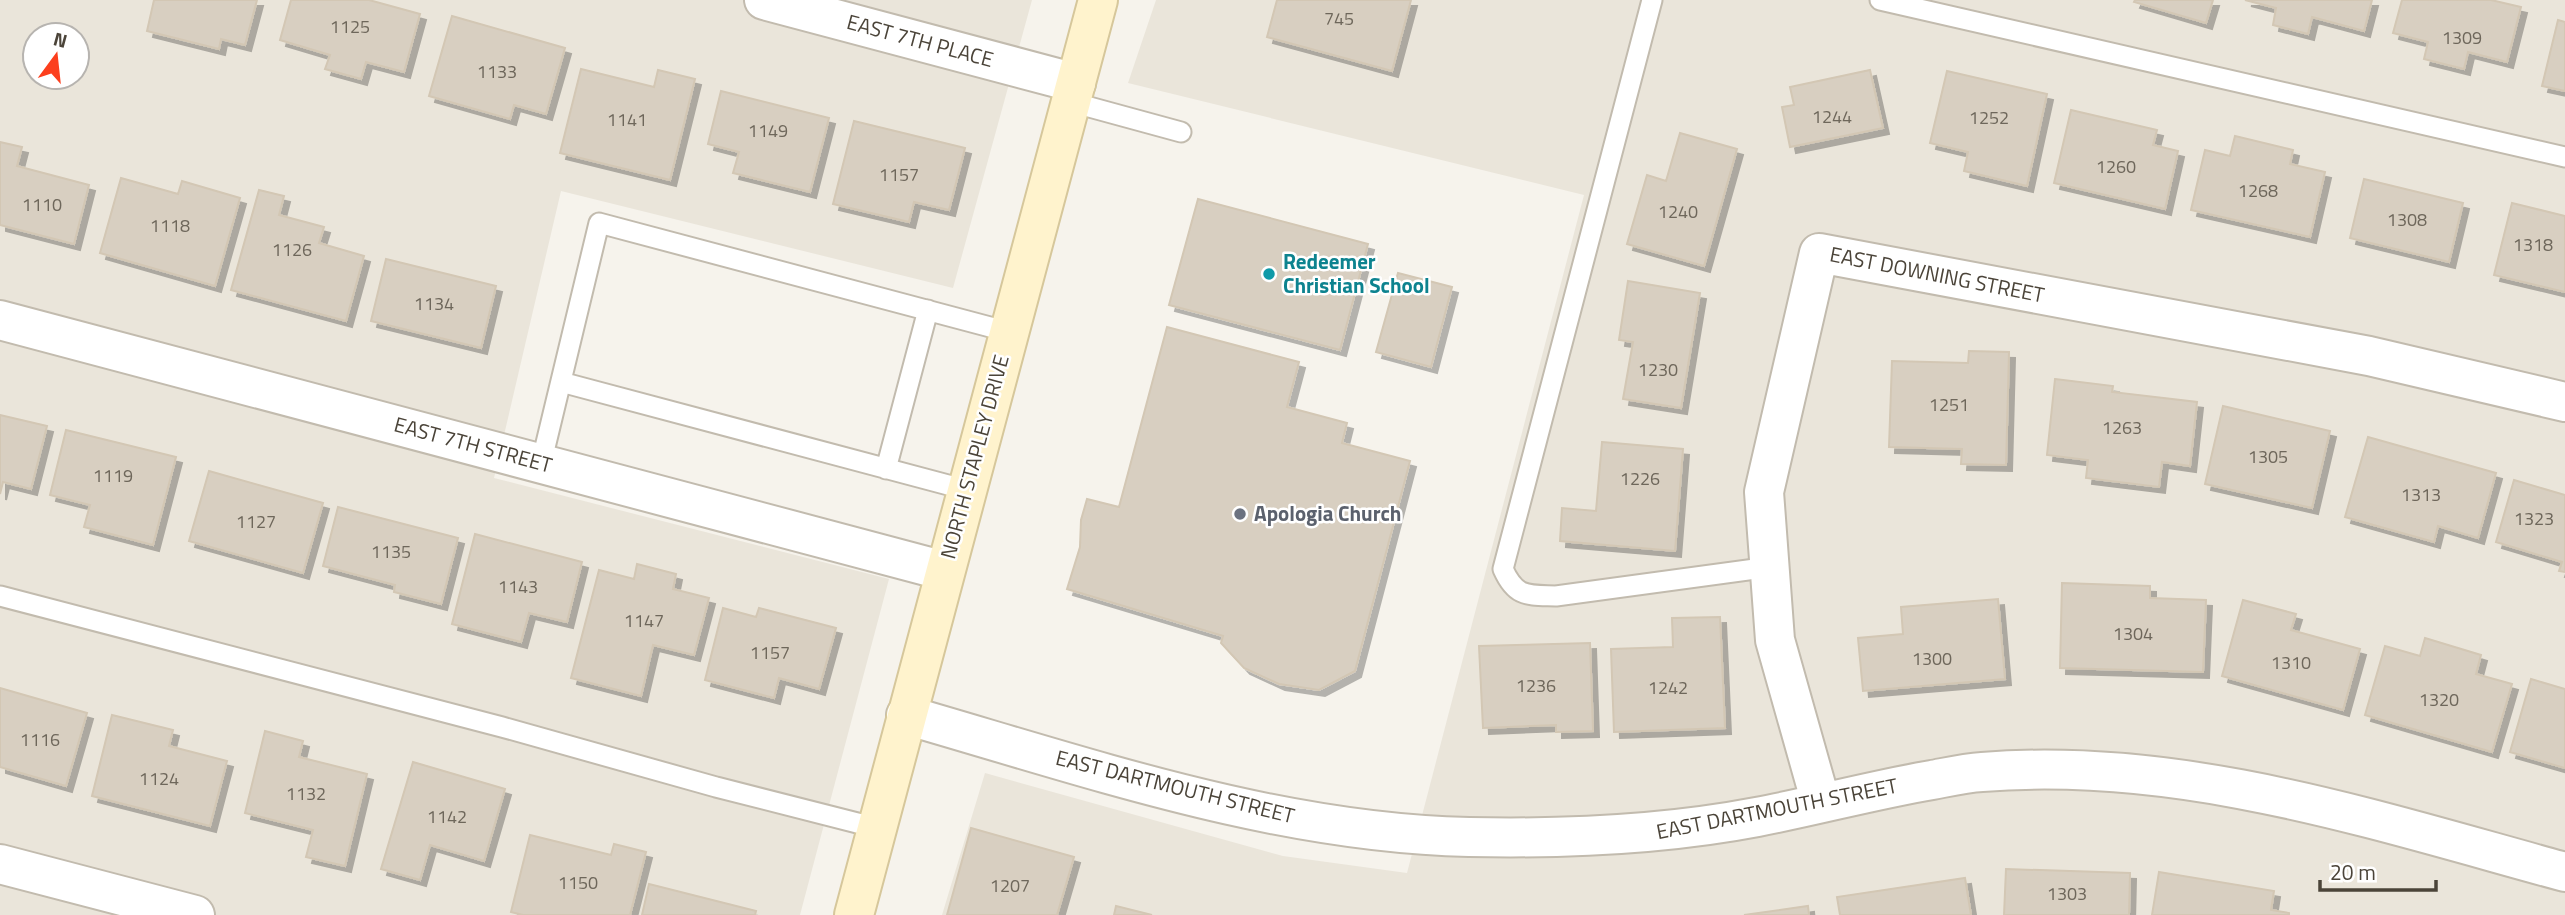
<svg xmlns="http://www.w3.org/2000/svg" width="2565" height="915" font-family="'Titillium Web',sans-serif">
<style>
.residential{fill:#eae5da;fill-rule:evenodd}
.building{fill:#d8cfc1;stroke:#d3c7b4;stroke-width:2;filter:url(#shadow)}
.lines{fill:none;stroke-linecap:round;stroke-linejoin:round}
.service-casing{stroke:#c2bbae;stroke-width:23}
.minor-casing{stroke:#c2bbae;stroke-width:42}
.secondary-casing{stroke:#d6c79b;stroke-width:42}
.service{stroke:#fff;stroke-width:19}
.minor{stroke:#fff;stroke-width:38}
.secondary{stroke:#fff3cd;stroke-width:38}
.culture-dot{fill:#0f9aa8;stroke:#fff;stroke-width:2.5}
.worship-dot{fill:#6b7280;stroke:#fff;stroke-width:2.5}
.labels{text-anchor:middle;stroke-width:5;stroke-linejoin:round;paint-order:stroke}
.number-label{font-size:18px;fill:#6e675b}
.street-label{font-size:21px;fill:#4b4439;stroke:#fff}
.culture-label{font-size:21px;font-weight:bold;fill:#0d838f;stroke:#fff;text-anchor:start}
.worship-label{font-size:21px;font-weight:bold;fill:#5b616d;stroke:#fff;text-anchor:start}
</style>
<defs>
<filter id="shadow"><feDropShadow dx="6" dy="6" stdDeviation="0" flood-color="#0004"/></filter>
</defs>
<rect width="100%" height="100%" fill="#f6f3ec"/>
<!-- residential -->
<path class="residential" d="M0 0H1032L953 288 561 191 494 478 889 579 800 915H0ZM35 35H77V77H35Z
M1156 0H2565V915H942L985 773 1283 856 1407 873 1584 195 1128 83Z"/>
<!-- building -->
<path class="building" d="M154 0H257L245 45 221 39 219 49 147 31Z
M291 0H369L420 14 404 72 366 62 361 79 325 69 330 55 280 40Z
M1277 0H1411L1392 71 1267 37Z
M2135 0H2213L2206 23 2134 2Z
M2245 0H2372L2364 31 2312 17 2308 34 2273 25 2276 8Z
M2402 0H2491L2521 7 2507 62 2468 52 2464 69 2424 59 2428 42 2393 33Z
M452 16 565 48 546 114 514 105 510 119 429 96Z
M2558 20 2565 22V91L2542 86Z
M581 69 654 87 658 70 695 79 670 180 560 153Z
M1870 70 1883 128 1790 147 1782 107 1794 105 1790 87Z
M1947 71 2047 94 2027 186 1964 171 1968 152 1930 143Z
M721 91 829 118 810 192 733 173 739 152 708 144Z
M2071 110 2157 130 2153 145 2178 151 2165 209 2054 183Z
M854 121 965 148 949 210 914 202 909 222 833 204Z
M1680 133 1737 149 1704 266 1627 244 1647 175 1666 181Z
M2235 136 2293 150 2290 164 2325 172 2310 237 2191 210 2205 150 2230 156Z
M0 142 22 147 17 166 89 185 74 244 0 225Z
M121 178 178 194 182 181 240 198 215 286 100 253Z
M2364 179 2463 203 2449 262 2350 238Z
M259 190 284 196 279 215 324 227 319 243 364 256 346 321 231 290Z
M1198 199 1368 244 1340 350 1169 305Z
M2512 203 2565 216V292L2494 275Z
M386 259 496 286 481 348 371 321Z
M1398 273 1452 287 1431 367 1376 352Z
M1628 281 1700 293 1681 408 1623 399 1633 342 1619 340Z
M1167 327 1299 362 1287 407 1347 423 1342 443 1410 461 1355 671 1319 690 1279 684 1244 668 1221 643 1223 636 1067 589 1080 547 1081 520 1087 499 1119 507Z
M1969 351 2009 352 2006 465 1961 464 1962 449 1889 447 1892 361 1968 363Z
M2055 379 2113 386 2112 392 2197 402 2190 466 2162 462 2159 487 2086 478 2088 460 2047 455Z
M2223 406 2330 431 2312 508 2205 484Z
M0 415 47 426 31 489 3 482 0 494Z
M66 430 176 457 153 545 84 527 90 505 50 495Z
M2368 437 2496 473 2478 538 2438 526 2434 542 2345 517Z
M1602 442 1683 449 1675 551 1560 541 1562 508 1596 511Z
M209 471 323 503 303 573 189 541Z
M2514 480 2565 495V572L2559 571 2562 562 2496 542Z
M338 507 458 538 441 604 394 592 395 585 323 566Z
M475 534 582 562 567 622 529 613 521 642 452 624Z
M637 564 676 574 673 589 709 598 694 655 653 645 641 696 571 678 599 570 634 579Z
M2062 583 2150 586V598L2206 600 2203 672 2060 668Z
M1998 599 2005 679 1863 691 1858 638 1903 634 1901 607Z
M2243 600 2296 614 2291 630 2360 649 2343 710 2222 676Z
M723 608 756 617 759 608 836 628 819 689 779 678 774 698 705 680Z
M1720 617 1725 728 1614 732 1611 649 1673 647 1672 618Z
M2425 638 2481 655 2476 674 2512 684 2492 752 2365 715 2385 646 2420 656Z
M1590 643 1593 731 1556 732V725L1483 728 1479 646Z
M2531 679 2565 689V768L2510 752Z
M0 688 87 713 66 786 0 767Z
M112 715 173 730 169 746 227 761 210 826 92 796Z
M265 731 303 741 299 757 367 774 345 866 306 857 313 830 245 813Z
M413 762 505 789 484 861 430 845 420 880 381 869Z
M971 828 1074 857 1057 915H947Z
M530 835 611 855 614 844 646 852 630 915H523L511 912Z
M2006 869 2130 873 2129 915H2004Z
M2159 872 2274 891 2271 910 2289 913V915H2152Z
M1965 878 1971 915H1840L1837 897Z
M649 884 756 911 755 915H642Z
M1116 906 1152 915H1114Z
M1808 906 1809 915H1744Z"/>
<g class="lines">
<defs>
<path id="service" d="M1652 0 1503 569C1516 598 1528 595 1556 596L1770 567
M1880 0 2565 157
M1071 102 1181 132
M561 382 967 490
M541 464 599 223 1009 332
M886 469 928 310
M0 596 502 727 716 787 877 828"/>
<path id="minor" d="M764 0 1076 83
M0 320 945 571
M906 715C1090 768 1277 833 1469 837 1566 839 1663 835 1757 817 1815 806 1873 790 1932 780 1948 777 1965 773 1982 772 2182 756 2374 820 2565 872
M1821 803 1775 640 1764 492 1819 253 2369 356 2565 402
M0 864 195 915"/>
<path id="secondary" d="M854 915 1098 0"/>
</defs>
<!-- service casing -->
<use href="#service" class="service-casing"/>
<!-- minor casing -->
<use href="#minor" class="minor-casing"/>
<!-- secondary casing -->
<use href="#secondary" class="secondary-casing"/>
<!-- service -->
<use href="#service" class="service"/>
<!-- minor -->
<use href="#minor" class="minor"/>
<!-- secondary -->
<use href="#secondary" class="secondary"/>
</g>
<!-- markers -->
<circle class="culture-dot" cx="1269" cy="274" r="7"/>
<circle class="worship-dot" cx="1240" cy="514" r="7"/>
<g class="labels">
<!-- number labels -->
<g class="number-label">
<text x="1339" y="25">745</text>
<text x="350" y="33">1125</text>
<text x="2462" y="44">1309</text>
<text x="497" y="78">1133</text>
<text x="1832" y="123">1244</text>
<text x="1989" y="124">1252</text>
<text x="627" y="126">1141</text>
<text x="768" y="137">1149</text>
<text x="2116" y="173">1260</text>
<text x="899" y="181">1157</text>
<text x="2258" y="197">1268</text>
<text x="42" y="211">1110</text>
<text x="1678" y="218">1240</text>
<text x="2407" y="226">1308</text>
<text x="170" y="232">1118</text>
<text x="2533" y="251">1318</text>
<text x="292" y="256">1126</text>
<text x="434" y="310">1134</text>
<text x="1658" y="376">1230</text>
<text x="1949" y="411">1251</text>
<text x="2122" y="434">1263</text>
<text x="2268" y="463">1305</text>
<text x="113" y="482">1119</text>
<text x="1640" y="485">1226</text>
<text x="2421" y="501">1313</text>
<text x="2534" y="525">1323</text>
<text x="256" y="528">1127</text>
<text x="391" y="558">1135</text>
<text x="518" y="593">1143</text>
<text x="644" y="627">1147</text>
<text x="2133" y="640">1304</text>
<text x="770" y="659">1157</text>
<text x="1932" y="665">1300</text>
<text x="2291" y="669">1310</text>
<text x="1536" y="692">1236</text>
<text x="1668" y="694">1242</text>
<text x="2439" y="706">1320</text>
<text x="40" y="746">1116</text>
<text x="159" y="785">1124</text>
<text x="306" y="800">1132</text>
<text x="447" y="823">1142</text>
<text x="578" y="889">1150</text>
<text x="1010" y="892">1207</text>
<text x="2067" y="900">1303</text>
</g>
<!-- street labels -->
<g class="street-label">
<text transform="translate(920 41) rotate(15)" y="7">EAST 7TH PLACE</text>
<text transform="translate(1937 275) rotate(11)" y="7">EAST DOWNING STREET</text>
<text transform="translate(473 445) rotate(15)" y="7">EAST 7TH STREET</text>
<text transform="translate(975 457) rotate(-75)" y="7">NORTH STAPLEY DRIVE</text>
<text transform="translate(1175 787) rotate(14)" y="7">EAST DARTMOUTH STREET</text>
<text transform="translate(1777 809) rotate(-11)" y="7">EAST DARTMOUTH STREET</text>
</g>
<!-- culture labels -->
<g class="culture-label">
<text x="1283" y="269">Redeemer<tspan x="1283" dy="24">Christian School</tspan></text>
</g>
<!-- worship labels -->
<g class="worship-label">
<text x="1254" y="521">Apologia Church</text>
</g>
</g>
<!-- north arrow -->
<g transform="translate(56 56) rotate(15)"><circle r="33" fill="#ffffff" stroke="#b7b4b0" stroke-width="2"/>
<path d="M0-5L12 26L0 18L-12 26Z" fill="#fc3f1d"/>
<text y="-10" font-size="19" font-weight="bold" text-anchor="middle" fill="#4b4439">N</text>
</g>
<!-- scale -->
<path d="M2320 880v10h116v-10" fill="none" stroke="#4b4439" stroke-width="3.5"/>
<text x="2330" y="880" font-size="21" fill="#4b4439" stroke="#ffffff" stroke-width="5" paint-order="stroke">20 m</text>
</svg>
